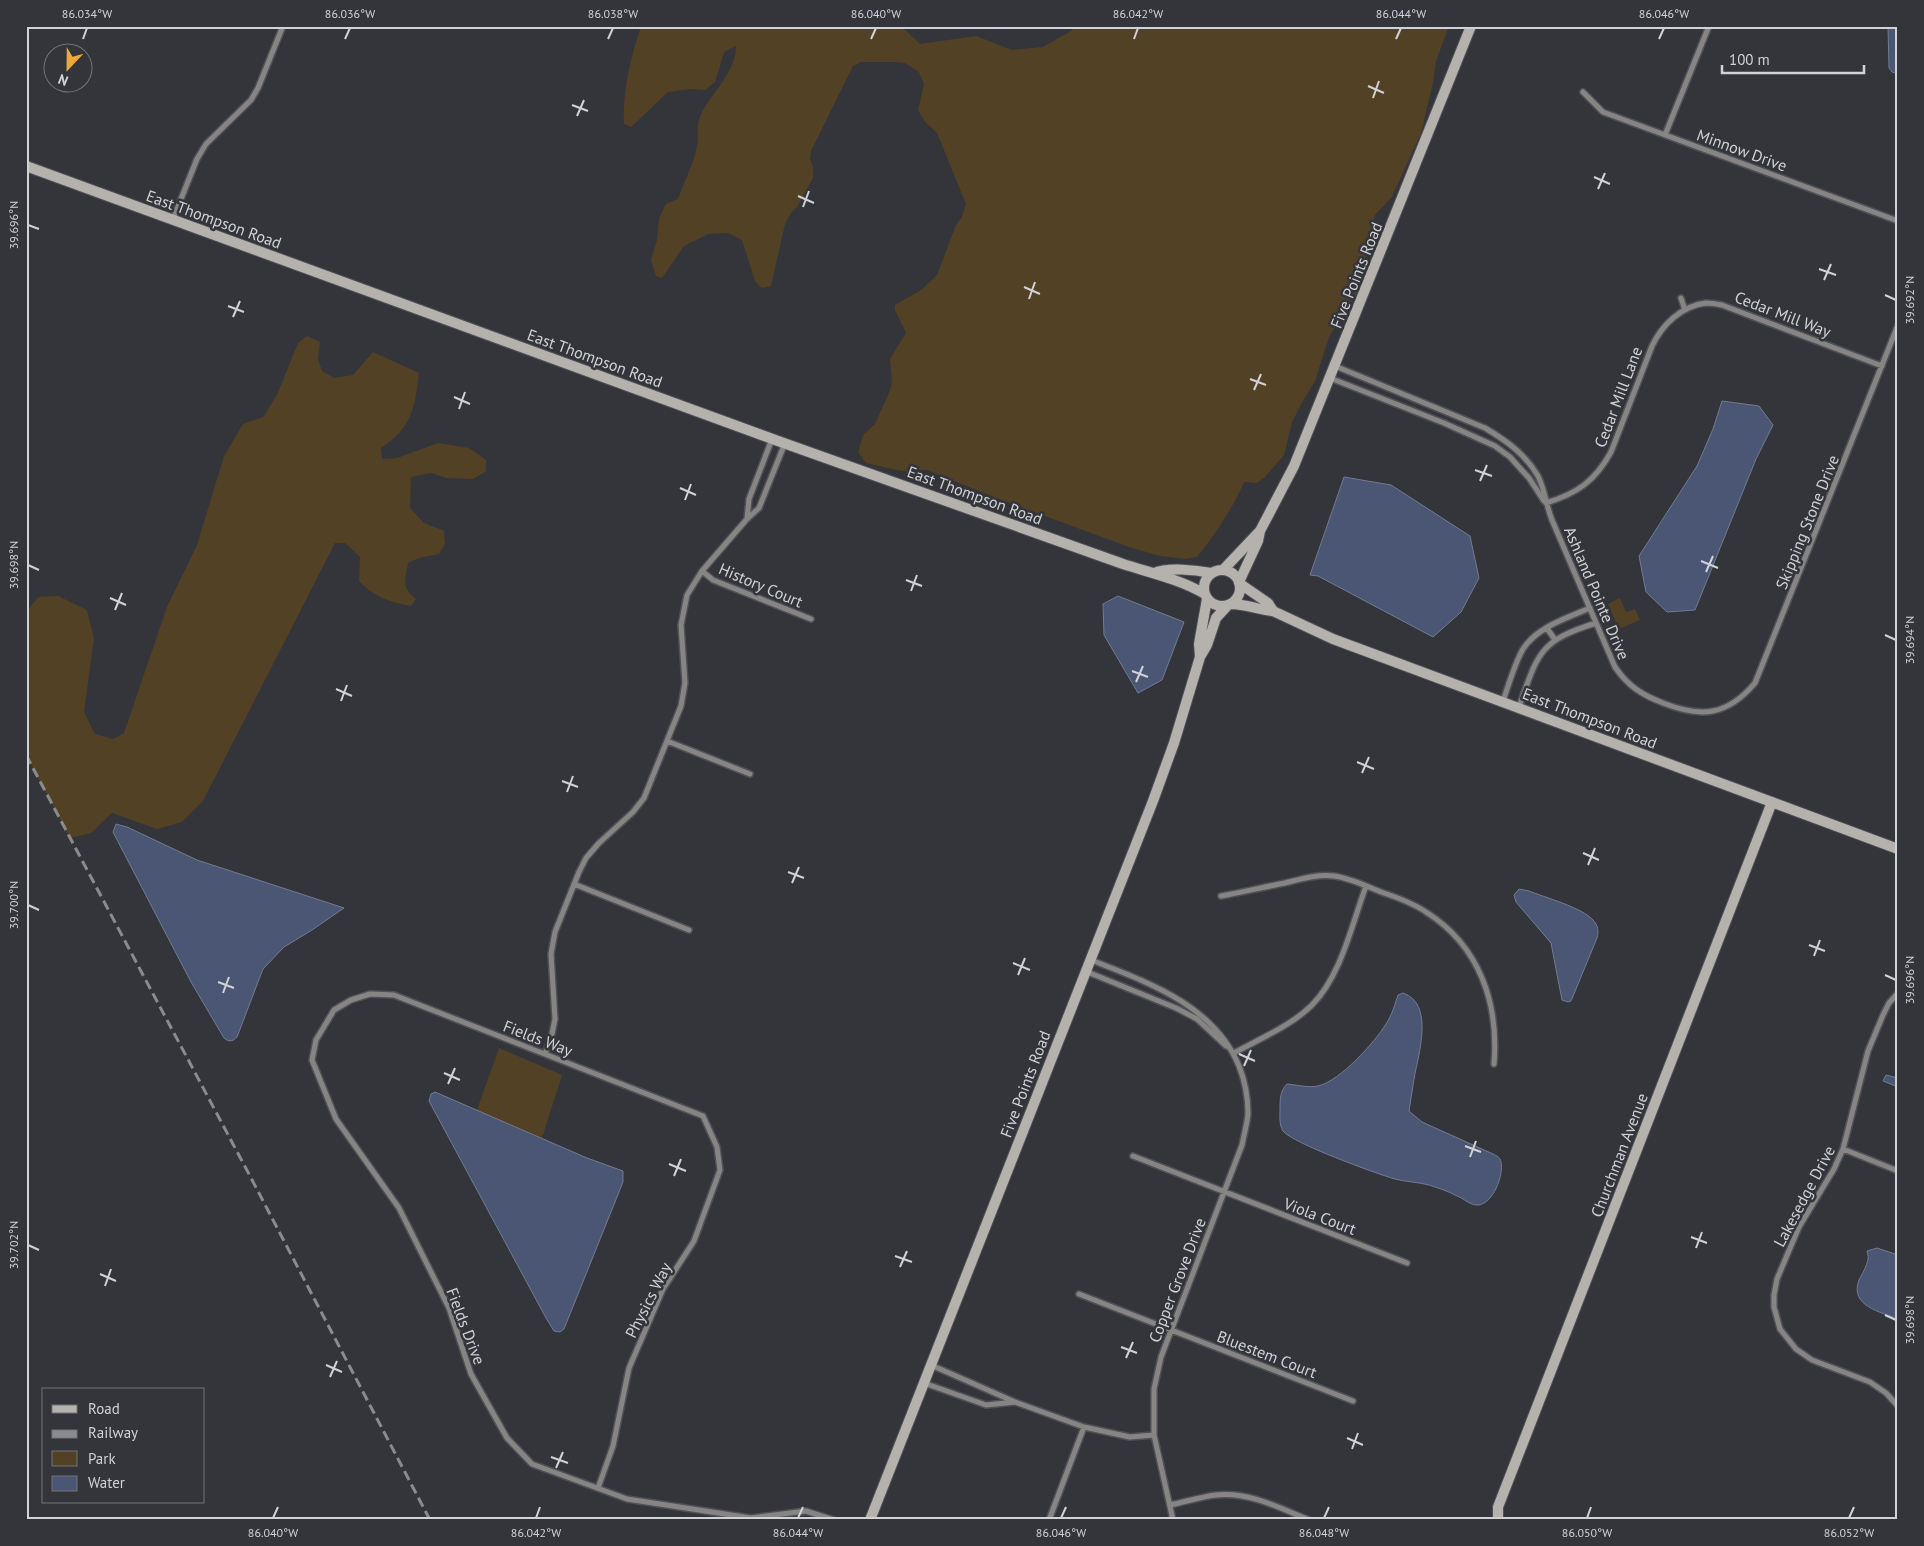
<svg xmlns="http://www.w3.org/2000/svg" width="1924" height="1546" font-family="'PT Sans',sans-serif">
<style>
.green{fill:#534126}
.water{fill:#4b5674;stroke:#737b91}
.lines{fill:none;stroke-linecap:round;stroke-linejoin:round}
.street-casing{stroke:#4f5157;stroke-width:8}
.secondary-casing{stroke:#4f5157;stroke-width:12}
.street{stroke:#878583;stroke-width:5}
.secondary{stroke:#b5b2ae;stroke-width:10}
.rail{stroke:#898b8f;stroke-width:3;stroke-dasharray:10 5;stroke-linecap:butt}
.ticks{fill:none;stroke:#d0d2d5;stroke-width:2}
.labels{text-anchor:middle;stroke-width:5;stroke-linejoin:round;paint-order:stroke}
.street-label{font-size:16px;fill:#d0d2d5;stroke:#33353b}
.neatline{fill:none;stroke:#d0d2d5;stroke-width:2}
.ticks-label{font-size:12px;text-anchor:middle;fill:#d0d2d5}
</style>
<rect width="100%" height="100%" fill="#33353b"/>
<!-- green -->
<path class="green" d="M641 26H899L904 29 920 44 976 36 1012 50 1043 47 1071 31 1075 26H1449L1436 61 1433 83 1421 133 1392 197 1375 215 1371 240 1356 294 1329 337 1315 381 1304 399 1292 422 1284 455 1265 477 1257 483 1244 482C1232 509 1216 534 1197 557L1186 559 1160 556 1129 547 999 499 927 470 902 471 866 463 858 452 863 435 875 424 889 393 892 382 890 359 906 333 895 310V305L921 290 937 275 956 225 962 217 966 204 937 133 925 122 918 110 924 84 919 72 905 63 895 62H861L853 66 811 151 810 159 813 167V178L797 207 791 213 785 224 771 286 762 288 755 281 742 240 728 233 708 234 684 246 662 278 656 276 651 260 657 240 659 218 666 204 678 199C684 182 693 165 697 147 700 132 694 128 703 110 715 90 736 70 736 46L724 52 715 82 705 90 691 89 668 92 631 127 624 124C622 91 631 58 641 26Z
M307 336 320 342 318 359 322 371 334 378 353 375 373 352 419 373C415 407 412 428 381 448L382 459 397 458 438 443 469 448 486 460V471L473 479 446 478 431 473 411 477 410 508 424 523 444 531 445 544 439 554 419 558 408 563C405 580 401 588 416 599L411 606C390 602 374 597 359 581L360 557 345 543H335L203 801 182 822 157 829 112 813 91 833 70 838 26 755V613L38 597 58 596 87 610 94 638 84 712 95 734 113 739 124 733 167 607 197 545 224 456 243 424 263 417 277 395 298 343Z
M1620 598 1626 612 1635 609 1640 620 1619 629 1608 604Z
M499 1048 562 1075 542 1138 477 1110Z"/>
<!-- water -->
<path class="water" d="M1888 26H1898V74L1892 72 1889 68Z
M1722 401 1759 406 1773 425 1756 459 1695 610 1667 612 1646 592 1639 556 1697 466 1713 429Z
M1344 477 1391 485 1470 536 1479 578 1461 612 1433 637 1318 576 1310 575Z
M1118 596 1184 622 1162 680 1138 693 1104 635 1103 604Z
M116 824 127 827 197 860 344 908 312 930 284 947 263 969 237 1037C232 1042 229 1042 224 1038L191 982 113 832Z
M1519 889 1529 891C1544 897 1583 908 1593 920 1598 925 1599 931 1597 938L1571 1001 1568 1002 1562 1000 1551 943 1516 902 1514 895Z
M1403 993C1435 1004 1418 1055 1414 1079 1412 1090 1411 1100 1409 1111L1422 1122 1493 1154C1497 1156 1500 1157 1501 1162 1504 1175 1493 1204 1478 1205 1469 1205 1465 1199 1457 1196 1448 1191 1438 1188 1429 1185 1418 1182 1406 1182 1395 1179 1377 1174 1292 1143 1283 1131 1279 1125 1280 1116 1280 1109 1280 1099 1280 1091 1287 1084 1298 1085 1308 1088 1318 1086 1340 1081 1375 1042 1386 1024 1392 1015 1395 1004 1398 995Z
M1886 1075 1898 1078V1087L1883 1081Z
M435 1092 587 1158 623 1171V1182L564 1329 560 1332 554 1331 546 1318 429 1101 431 1094Z
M1877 1248 1898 1255V1319C1881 1312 1849 1306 1859 1280 1862 1274 1867 1266 1868 1259 1869 1256 1867 1254 1867 1251Z"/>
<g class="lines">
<defs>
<path id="street" d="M1583 92 1603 112 1898 221
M1665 135 1709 26
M173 219 197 159 206 144 251 100 258 88 283 26
M1681 298 1685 310
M1335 366 1485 428C1507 441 1525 454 1538 476 1545 490 1546 505 1552 520 1573 569 1594 618 1615 667 1628 686 1642 695 1663 703 1701 718 1727 716 1755 683L1898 325
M1330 378 1444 423 1495 446 1510 457 1529 478 1544 501
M1546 503C1578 493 1595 481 1611 452L1652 346C1662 325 1681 306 1706 303 1711 303 1717 304 1722 305L1882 366
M747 519 749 499 772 439
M702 571 713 580 811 619
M1547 628 1555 640
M1503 701C1509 684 1514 665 1523 649 1537 627 1567 618 1590 608
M1519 707C1538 653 1539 641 1596 623
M667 741 750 774
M574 884 689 930
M1221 896C1243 892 1264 887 1285 883 1301 879 1317 874 1334 876 1350 878 1366 886 1381 892 1396 897 1413 903 1426 912 1480 946 1499 1004 1494 1064
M1091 960C1147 982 1214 1005 1239 1066 1245 1081 1248 1098 1248 1114 1247 1124 1244 1135 1242 1145L1161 1357 1154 1389V1435L1173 1520
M1085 971 1176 1008 1197 1019 1226 1046
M1898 993 1889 1003 1883 1015 1868 1051 1843 1149 1834 1169 1799 1227 1777 1279 1774 1295V1307L1780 1329 1796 1349 1812 1360 1870 1382 1886 1393 1898 1406
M1234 1053C1259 1039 1291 1026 1312 1005 1341 976 1352 924 1366 886
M545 1054 552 1034 555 1019 551 954 555 932 579 872 586 858 599 843 633 812 644 798 681 706 685 683 681 625 687 595 702 571 747 519 759 508 785 443
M1843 1149 1898 1171
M1133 1156 1407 1263
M1079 1294 1353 1401
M931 1365 1015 1402 1084 1427 1130 1437 1154 1435
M924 1383 986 1405 1015 1402
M598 1488 613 1446 629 1368 663 1289 694 1241 720 1170 717 1147 703 1116 394 995 370 994 351 1000 334 1010 316 1040 312 1060 336 1119 399 1208 449 1308 471 1374 507 1438 532 1464 627 1499 751 1518 806 1511 834 1520
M1170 1505C1185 1502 1200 1497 1216 1495 1248 1491 1280 1508 1309 1520
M1049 1520 1084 1427"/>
<path id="secondary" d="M26 166 778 441 1123 564C1151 573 1179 579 1205 594
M1223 570 1259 532
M1204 588a18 18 0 1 1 36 0a18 18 0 1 1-36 0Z
M1154 573C1168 567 1196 570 1211 573
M1239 582 1258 541 1260 531 1294 466 1471 26
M1239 583 1268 603 1273 611
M1231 604C1246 604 1259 610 1273 611L1333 639 1898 849
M1200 657 1199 644 1207 599
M870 1520 1153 801 1174 743 1200 657 1207 645 1216 618 1228 605
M1498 1520V1507L1772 802"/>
</defs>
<!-- street casing -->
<use href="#street" class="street-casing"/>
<!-- secondary casing -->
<use href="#secondary" class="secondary-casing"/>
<!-- street -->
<use href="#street" class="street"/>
<!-- secondary -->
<use href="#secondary" class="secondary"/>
<!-- rail -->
<path class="rail" d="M26 755 250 1176 430 1520"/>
</g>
<!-- ticks -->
<path class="ticks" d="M83 39 87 28M345 39 350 28M608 39 613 28M871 39 876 28M1134 39 1138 28M1396 39 1401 28M1659 39 1664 28M1368 86 1384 93M1373 98 1379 81M572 105 588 111M577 116 584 100M1594 177 1610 184M1598 189 1605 173M798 196 814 203M803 207 809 191M28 225 39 229M1819 269 1836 275M1824 280 1831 264M1024 287 1040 294M1885 295 1896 300M1029 299 1035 282M228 306 244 312M233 317 240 301M1250 379 1266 385M1254 390 1261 374M454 397 470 404M459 409 465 392M1475 470 1492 476M1480 481 1487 465M680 488 696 495M685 500 691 484M1701 561 1718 568M28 565 39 570M1706 572 1713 556M906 580 922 586M911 591 917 575M110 598 126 605M115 610 122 593M1885 635 1896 640M1132 671 1148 677M1136 682 1143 666M336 689 352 696M341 701 347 685M1357 762 1374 769M1362 773 1369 757M562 781 578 787M567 792 573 776M1583 853 1599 860M1588 865 1595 848M788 872 804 878M792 883 799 867M28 905 39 910M1809 945 1825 951M1814 956 1820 940M1013 963 1030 970M1018 975 1025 958M1885 975 1896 980M218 982 234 988M223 993 229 977M1239 1054 1255 1061M1244 1066 1251 1050M444 1073 460 1080M448 1084 455 1068M1465 1146 1481 1152M1470 1157 1476 1141M669 1164 686 1171M674 1176 681 1159M1691 1237 1707 1243M28 1245 39 1250M1696 1248 1702 1232M895 1256 912 1262M900 1267 907 1251M100 1274 116 1281M105 1286 111 1269M1885 1315 1896 1320M1121 1347 1137 1353M1126 1358 1133 1342M326 1365 342 1372M330 1377 337 1361M1347 1438 1363 1445M1352 1449 1358 1433M551 1457 568 1463M556 1468 563 1452M273 1518 278 1507M536 1518 540 1507M798 1518 803 1507M1061 1518 1066 1507M1324 1518 1329 1507M1587 1518 1591 1507M1849 1518 1854 1507"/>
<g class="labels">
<!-- street labels -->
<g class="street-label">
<text transform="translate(1742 150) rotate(20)" y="6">Minnow Drive</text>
<text transform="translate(214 219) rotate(20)" y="6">East Thompson Road</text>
<text transform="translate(1356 275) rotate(-68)" y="6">Five Points Road</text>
<text transform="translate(1783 314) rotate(21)" y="6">Cedar Mill Way</text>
<text transform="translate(595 358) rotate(20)" y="6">East Thompson Road</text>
<text transform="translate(1618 397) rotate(-69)" y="6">Cedar Mill Lane</text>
<text transform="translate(975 495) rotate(20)" y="6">East Thompson Road</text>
<text transform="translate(1807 522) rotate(-68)" y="6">Skipping Stone Drive</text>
<text transform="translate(761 585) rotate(23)" y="6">History Court</text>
<text transform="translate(1597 593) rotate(67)" y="6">Ashland Pointe Drive</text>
<text transform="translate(1590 718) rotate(21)" y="6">East Thompson Road</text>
<text transform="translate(538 1038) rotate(21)" y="6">Fields Way</text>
<text transform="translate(1025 1084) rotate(-69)" y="6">Five Points Road</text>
<text transform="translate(1619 1155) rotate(-69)" y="6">Churchman Avenue</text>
<text transform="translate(1804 1196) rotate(-62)" y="6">Lakesedge Drive</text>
<text transform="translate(1320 1216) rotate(21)" y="6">Viola Court</text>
<text transform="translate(1177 1280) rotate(-69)" y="6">Copper Grove Drive</text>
<text transform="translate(648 1300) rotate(-63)" y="6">Physics Way</text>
<text transform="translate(466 1326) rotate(69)" y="6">Fields Drive</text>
<text transform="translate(1267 1354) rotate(21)" y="6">Bluestem Court</text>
</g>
</g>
<!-- border -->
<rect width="1924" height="1546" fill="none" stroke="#33353b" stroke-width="55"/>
<!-- legend -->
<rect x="42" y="1388" width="162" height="115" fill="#33353b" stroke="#727479"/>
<rect x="52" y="1405" width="25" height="8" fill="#b5b2ae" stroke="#727479"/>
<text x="88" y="1414" font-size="15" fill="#d0d2d5">Road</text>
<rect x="52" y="1430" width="25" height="8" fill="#898b8f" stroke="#727479"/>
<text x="88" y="1438" font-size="15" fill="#d0d2d5">Railway</text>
<rect x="52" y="1451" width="25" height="15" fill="#534126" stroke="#727479"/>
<text x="88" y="1464" font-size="15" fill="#d0d2d5">Park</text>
<rect x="52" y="1476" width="25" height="15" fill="#4b5674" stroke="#727479"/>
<text x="88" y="1488" font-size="15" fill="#d0d2d5">Water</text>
<!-- north arrow -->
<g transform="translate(68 68) rotate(202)"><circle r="24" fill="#33353b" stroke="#727479"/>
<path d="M0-4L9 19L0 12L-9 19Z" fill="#eca93a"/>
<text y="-8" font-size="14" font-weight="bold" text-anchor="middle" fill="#d0d2d5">N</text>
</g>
<!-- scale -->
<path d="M1722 65v8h142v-8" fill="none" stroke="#d0d2d5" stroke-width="2.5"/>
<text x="1729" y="65" font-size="15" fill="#d0d2d5" stroke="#33353b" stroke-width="4" paint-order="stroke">100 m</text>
<rect x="28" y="28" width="1868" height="1490" class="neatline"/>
<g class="ticks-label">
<text x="87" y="18">86.034°W</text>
<text x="350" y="18">86.036°W</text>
<text x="613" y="18">86.038°W</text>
<text x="876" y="18">86.040°W</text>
<text x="1138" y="18">86.042°W</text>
<text x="1401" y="18">86.044°W</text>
<text x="1664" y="18">86.046°W</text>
<text transform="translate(14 225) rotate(-90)" y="4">39.696°N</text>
<text transform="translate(1910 300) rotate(-90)" y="4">39.692°N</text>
<text transform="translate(14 565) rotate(-90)" y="4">39.698°N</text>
<text transform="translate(1910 640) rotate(-90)" y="4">39.694°N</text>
<text transform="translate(14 905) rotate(-90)" y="4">39.700°N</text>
<text transform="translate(1910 980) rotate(-90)" y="4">39.696°N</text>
<text transform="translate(14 1245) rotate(-90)" y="4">39.702°N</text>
<text transform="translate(1910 1320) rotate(-90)" y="4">39.698°N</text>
<text x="273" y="1537">86.040°W</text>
<text x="536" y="1537">86.042°W</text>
<text x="798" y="1537">86.044°W</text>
<text x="1061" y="1537">86.046°W</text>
<text x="1324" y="1537">86.048°W</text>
<text x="1587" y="1537">86.050°W</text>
<text x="1849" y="1537">86.052°W</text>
</g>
</svg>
